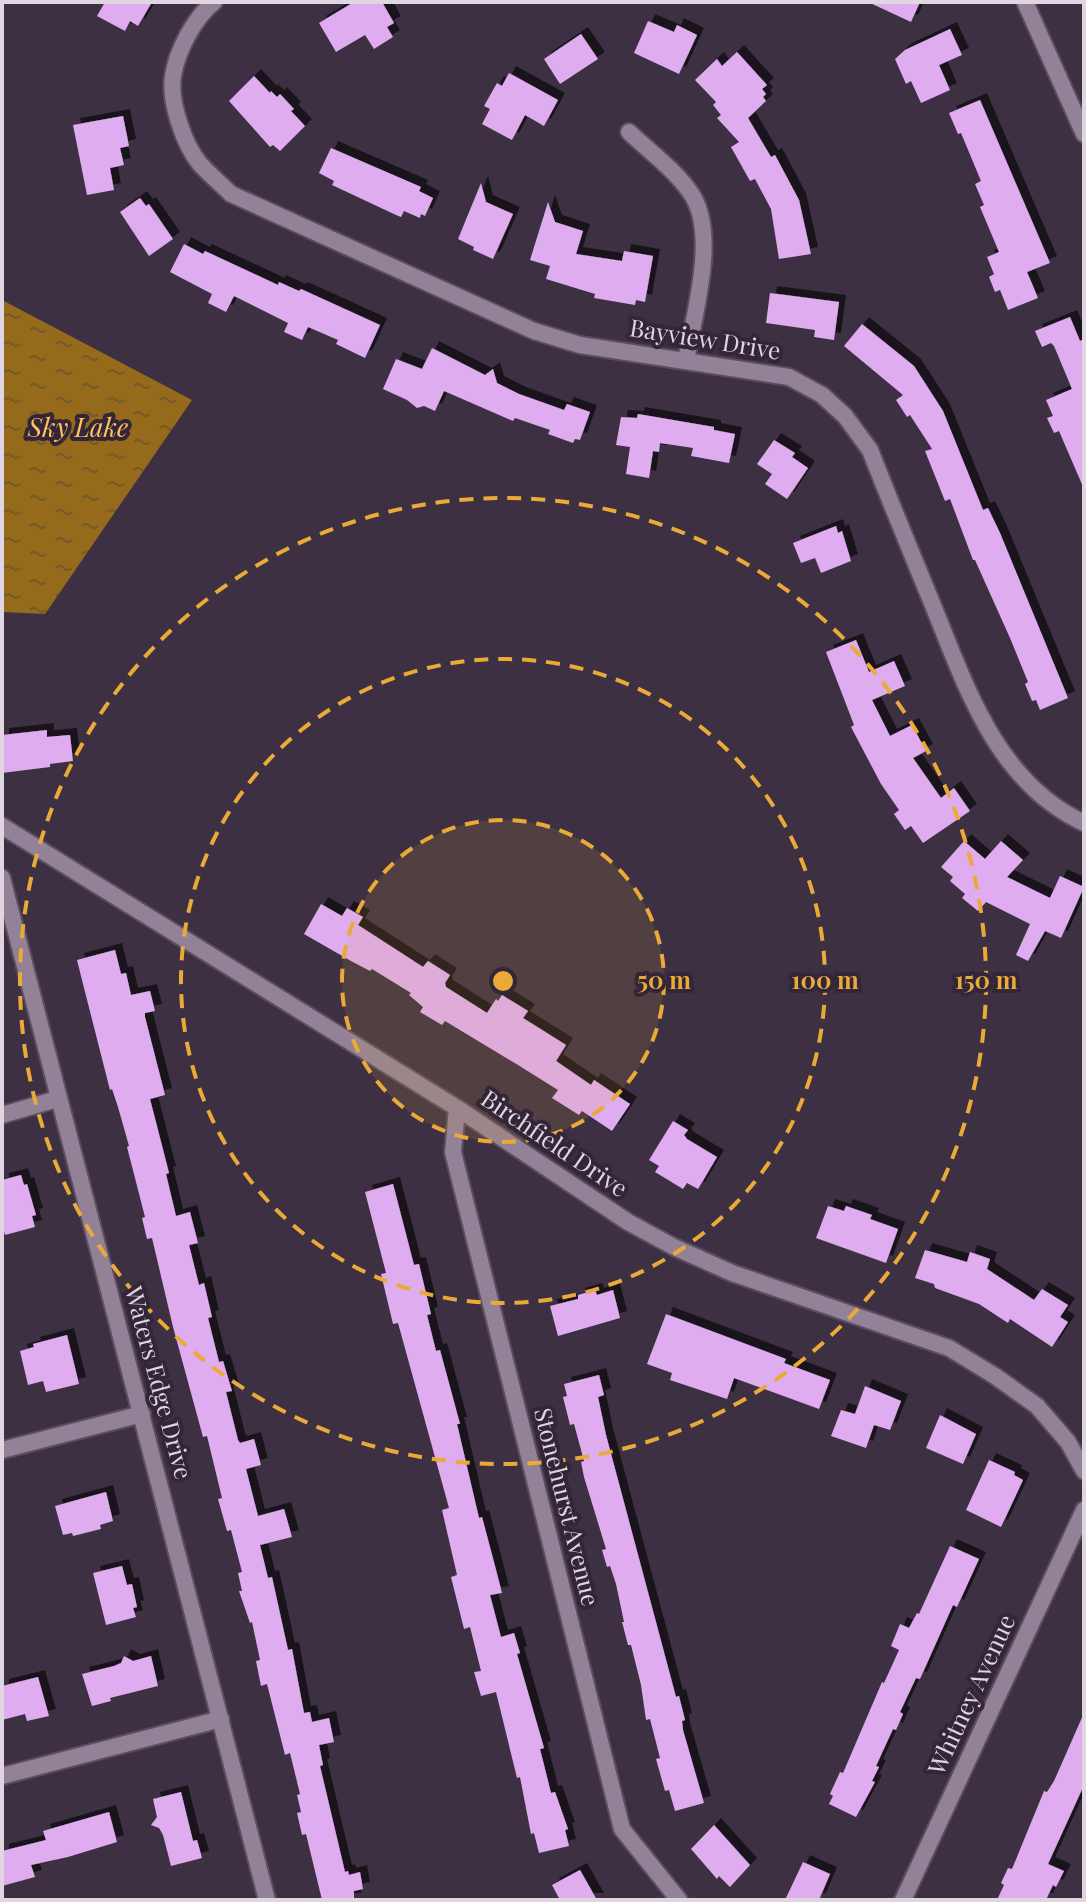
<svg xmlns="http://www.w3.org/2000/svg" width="1086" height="1902" font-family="'Playfair Display',serif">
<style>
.water{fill:url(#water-ripples)}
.building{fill:#deacef;filter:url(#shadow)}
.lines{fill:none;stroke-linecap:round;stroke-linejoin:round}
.street-casing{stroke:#594d5e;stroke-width:20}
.street{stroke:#928197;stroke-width:16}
.ring{fill:none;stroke:#eaaa38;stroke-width:4;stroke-dasharray:14 10}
.labels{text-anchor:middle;stroke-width:8;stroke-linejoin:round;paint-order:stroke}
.street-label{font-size:24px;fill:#dfd6e2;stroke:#342639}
.water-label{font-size:26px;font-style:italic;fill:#ffc25d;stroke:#342639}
.centre{fill:#eaaa38;stroke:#342639;stroke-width:4}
.ring-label{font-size:24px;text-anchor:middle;font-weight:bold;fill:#eaaa38;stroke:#342639;stroke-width:8;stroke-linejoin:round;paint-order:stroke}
</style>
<defs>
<pattern id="water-ripples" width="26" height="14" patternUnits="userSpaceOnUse" patternTransform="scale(2)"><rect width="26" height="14" fill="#956a1b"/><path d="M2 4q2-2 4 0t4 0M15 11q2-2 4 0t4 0" fill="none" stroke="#74592b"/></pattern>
<filter id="shadow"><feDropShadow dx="7" dy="-7" stdDeviation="0" flood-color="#0009"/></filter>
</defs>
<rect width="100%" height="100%" fill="#3e3043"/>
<!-- water -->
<path class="water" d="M2 300 192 400 45 614 2 612Z"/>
<!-- building -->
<path class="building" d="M105 2H152L138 26 130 21 125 31 97 16Z
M354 2H382L394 23 387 27 393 37 374 49 365 35 336 52 319 23Z
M868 2H920L911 22Z
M648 21 674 32 677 25 697 35 679 74 634 53Z
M950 29 962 55 939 65 950 90 921 103 911 81 906 84 895 59 905 50Z
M581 34 598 59 560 84 544 59Z
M737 52 767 85 762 89 766 94 763 97 766 101 748 118 771 157 775 155 799 200 811 254 779 259 771 209 755 179 750 181 731 147 739 142 717 118 721 115 713 105 716 102 695 80 717 59 722 66Z
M509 73 558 100 544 126 525 115 512 140 482 124 490 109 484 106 497 83 502 86Z
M254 76 270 93 271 91 277 97 280 94 294 109 291 111 305 126 280 151 273 145 270 147 229 101Z
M980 100 1050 263 1027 272 1038 298 1008 310 1000 290 995 292 989 277 994 274 987 257 999 252 980 207 984 205 975 184 981 181 961 133 958 134 949 113Z
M123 116 129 146 120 148 124 165 110 168 114 190 87 195 73 125Z
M331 148 421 187 419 191 433 198 425 216 421 214 420 218 404 211 401 217 396 215 332 185 334 181 319 173Z
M481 183 486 202 513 214 493 259 473 250 474 247 458 239Z
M140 198 146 206 149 204 173 239 149 256 120 212Z
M548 202 555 222 583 231 576 254 622 261 624 251 653 256 645 302 636 300 635 305 594 298 595 294 546 279 550 266 530 260Z
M184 244 203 254 205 251 278 285 279 282 299 291 301 289 380 325 365 358 336 344 338 340 308 327 302 340 284 332 288 323 234 296 226 312 208 303 212 294 170 272Z
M770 293 839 302 834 340 814 337 815 330 766 323Z
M1070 317 1080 341 1084 339V489L1059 431 1054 433 1047 418 1053 416 1046 400 1072 389 1054 346 1051 343 1042 347 1035 331Z
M862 324 914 366 943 411 983 510 988 508 1000 533 1068 698 1040 710 1036 700 1032 701 1025 684 1028 682 1010 638 975 560H973L950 499 945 501 925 451 932 449 910 415 907 417 896 400 903 395 844 346Z
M432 348 485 375 493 369 497 383 519 394 564 410 567 404 590 412 580 440 575 439 573 443 548 434 550 430 515 418 513 421 444 391 435 411 424 406 417 408 407 400 383 389 396 359 422 369Z
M638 414 714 427V430L735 434 729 463 691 456 693 448 660 443 659 452 653 451 649 478 626 474 630 447 616 445 621 417 637 418Z
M774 440 795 453 792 457 808 468 787 499 765 484 772 474 757 464Z
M836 526 838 533 842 531 851 561 821 573 815 558 801 563 793 543Z
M856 640 869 672 894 661 905 686 872 700 890 736 912 725 926 751 913 758 941 798 954 788 970 811 923 843 911 826 905 830 894 814 899 810 881 784 851 727 854 725 826 652Z
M47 730V737L70 735 73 761 50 764V767L2 773V735Z
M964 841 985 859 1001 841 1023 860 1007 877 1050 898 1060 876 1084 887 1061 938 1045 931 1028 961 1016 955 1030 924 986 902 978 911 962 898 965 894 950 881 953 877 941 867Z
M321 904 342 916 347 908 363 917 358 925 423 967 428 961 450 975 445 983 446 987 487 1013 496 999 498 1001 502 995 528 1011 523 1018 566 1045 556 1061 591 1085 594 1080 630 1104 612 1131 582 1111 579 1115 552 1098 558 1090 518 1065 445 1021 442 1025 420 1012 423 1007 409 995 411 993 372 969 370 971 351 961 304 934Z
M115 950 121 974 126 973 131 995 150 991 155 1011 145 1013V1017L165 1095 150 1099 169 1173 166 1174 176 1216 190 1212 198 1243 189 1245 199 1285 204 1283 212 1317 208 1318 219 1362 223 1361 232 1391 226 1392 238 1440 240 1443 254 1439 261 1465 246 1469 258 1516 284 1509 292 1537 260 1545 268 1578 272 1577 288 1650 292 1649 304 1713 310 1712 312 1722 329 1718 334 1742 319 1745 323 1765 320 1766 345 1872 348 1871 349 1875 360 1872 363 1889 354 1891V1900H322L306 1834 302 1835 297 1813 301 1812 297 1795 300 1794 290 1753 285 1755 267 1684 261 1686 256 1661 260 1660 252 1622 250 1623 239 1591H242L238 1573 242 1572 231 1530 227 1531 218 1499 222 1498 207 1436 203 1437 173 1327 152 1238 147 1239 142 1218 145 1217 127 1147 129 1146 118 1107 112 1089 110 1090 83 984 77 960Z
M673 1121 688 1130 684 1135 687 1139 717 1157 698 1189 687 1183 683 1189 655 1172 659 1166 649 1160Z
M21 1175 24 1185 27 1184 36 1215 32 1216 35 1227 5 1235 2 1224V1180Z
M393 1184 414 1265 419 1264 431 1314 427 1315 436 1351 440 1350 460 1424H457L479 1518 482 1517 495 1566 502 1593 490 1595 501 1637 514 1633 520 1653 517 1654 544 1748 540 1749 551 1793 555 1792 568 1829 565 1830 569 1846 539 1853 534 1833 531 1834 520 1777 517 1778 496 1692 481 1696 474 1672 481 1671 470 1627 464 1629 451 1577 457 1575 442 1510 449 1508 398 1323 393 1324 381 1274 386 1273 365 1192Z
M828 1206 844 1211 846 1206 872 1215 870 1219 898 1229 886 1263 816 1238Z
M925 1250 967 1262 970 1252 990 1259 987 1269 1034 1300 1042 1289 1068 1305 1060 1317 1068 1322 1052 1347 1010 1319 1008 1323 979 1304 935 1288 934 1284 915 1278Z
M595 1290 597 1295 613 1290 620 1318 558 1336 550 1306 578 1299V1295Z
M666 1314 786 1359 784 1363 830 1380 819 1409 734 1378 727 1399 670 1380 672 1373 647 1364Z
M67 1335 79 1384 46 1392 43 1381 28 1385 20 1351 34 1347 33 1344Z
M599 1375 604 1395 598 1397 606 1435 676 1697 679 1696 685 1720 682 1721 683 1730 704 1803 675 1811 669 1790 665 1791 656 1759 660 1758 650 1719 646 1720 641 1685 631 1645H628L622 1622H624L616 1584 610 1566 607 1567 602 1550 606 1549 584 1477 581 1462 584 1461 574 1424 570 1425 563 1397 567 1396 564 1384Z
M865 1386 901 1401 890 1430 874 1425 866 1448 831 1436 841 1410 855 1414Z
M940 1415 976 1434 963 1464 926 1448Z
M989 1460 1015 1472 1014 1475 1023 1480 1001 1527 966 1510Z
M106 1492 113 1521 100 1525 101 1529 73 1536 72 1533 63 1535 55 1506Z
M950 1546 979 1559 957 1607 953 1605 920 1679 916 1678 900 1712 903 1714 896 1730 893 1729 876 1766 879 1767 872 1781 875 1782 856 1817 829 1804 833 1796 830 1794 840 1772 843 1773 882 1682 884 1683 899 1650 891 1646 900 1624 909 1628 917 1613 919 1614Z
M122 1566 127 1585 132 1584 137 1607 133 1608 136 1617 106 1625 93 1573Z
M124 1656 133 1661 151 1656 158 1686 110 1698 111 1701 92 1706 82 1674 114 1666 121 1663Z
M38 1677 49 1716 27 1721 25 1714 2 1720V1686Z
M1084 1713V1785L1048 1864 1064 1871 1056 1887 1053 1885 1046 1900H997L1004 1885 1001 1883 1008 1868 1012 1869 1044 1791 1047 1792 1054 1781Z
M181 1792 193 1841 197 1840 202 1858 171 1866 163 1835 159 1828 151 1825 157 1817 153 1799Z
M109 1812 117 1842 68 1857 31 1865 35 1877 2 1886V1851L46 1840 43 1831Z
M714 1825 750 1865 730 1887 719 1876 717 1879 691 1849Z
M803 1862 830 1874 819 1900H785Z
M580 1870 597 1900H560L552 1885Z"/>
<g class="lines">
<defs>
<path id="street" d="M214 2C194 18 177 51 173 76 169 101 184 145 200 164 209 174 221 184 231 194L534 331 580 345 789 377 822 395 845 416 870 450C890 501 911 552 932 603 966 686 996 782 1084 823
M1025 2 1084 134
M629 132C649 151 674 169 690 192 719 231 694 315 686 360
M2 826 457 1108 628 1222 674 1247 732 1273 949 1348 995 1376 1037 1406 1068 1442 1084 1471
M2 878 267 1900
M457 1108 453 1152 622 1829 679 1900
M2 1115 57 1099
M2 1450 142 1414
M2 1776 221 1719
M903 1900 1084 1510"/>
</defs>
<!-- street casing -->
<use href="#street" class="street-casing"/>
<!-- street -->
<use href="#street" class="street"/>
</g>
<!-- distance rings -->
<circle cx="503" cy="981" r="161" fill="#eaaa38" fill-opacity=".12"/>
<g class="ring">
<circle cx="503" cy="981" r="161"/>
<circle cx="503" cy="981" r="322"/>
<circle cx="503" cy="981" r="483"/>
</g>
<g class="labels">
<!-- street labels -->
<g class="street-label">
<text transform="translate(705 340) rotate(9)" y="8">Bayview Drive</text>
<text transform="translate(554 1144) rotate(34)" y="8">Birchfield Drive</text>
<text transform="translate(158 1383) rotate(75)" y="8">Waters Edge Drive</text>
<text transform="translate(566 1507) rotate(76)" y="8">Stonehurst Avenue</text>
<text transform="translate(972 1695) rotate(-65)" y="8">Whitney Avenue</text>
</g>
<!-- water labels -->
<g class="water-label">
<text x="78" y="437">Sky Lake</text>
</g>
</g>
<circle cx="503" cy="981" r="12" class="centre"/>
<g class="ring-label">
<text x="664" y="989">50 m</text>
<text x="825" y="989">100 m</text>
<text x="986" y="989">150 m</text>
</g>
<!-- border -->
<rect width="1086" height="1902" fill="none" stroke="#dfd6e2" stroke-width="8"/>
</svg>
